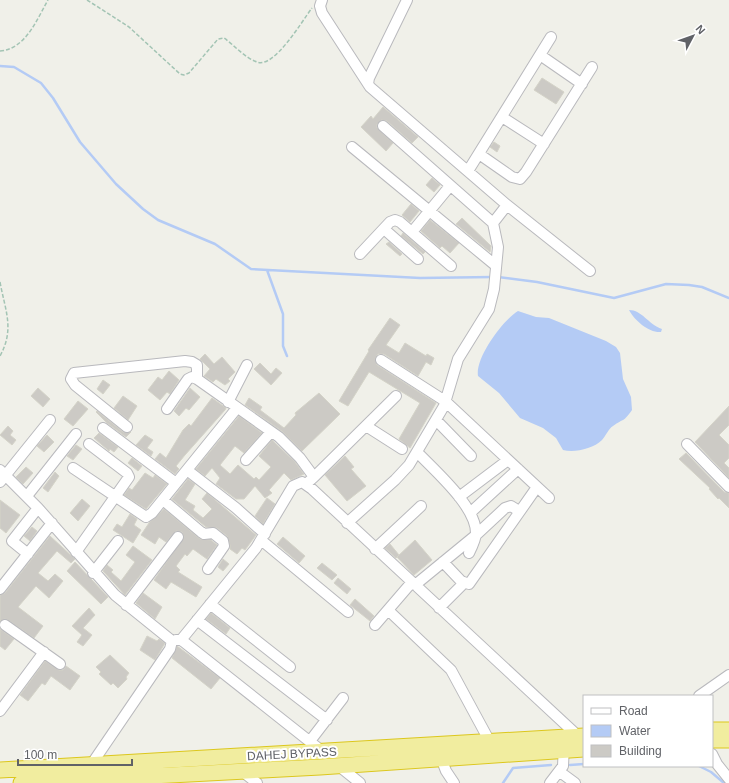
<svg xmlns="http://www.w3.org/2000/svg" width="729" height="783" font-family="Helvetica,sans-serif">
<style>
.water{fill:#b4cbf5}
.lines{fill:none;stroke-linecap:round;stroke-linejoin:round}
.stream{stroke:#b4cbf5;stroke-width:2.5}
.building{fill:#cccac5;stroke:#d4d3c8}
.minor-casing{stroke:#b9b9bd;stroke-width:12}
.highway-casing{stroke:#dcc71d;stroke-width:17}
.path{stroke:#a3c4b4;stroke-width:1.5;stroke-dasharray:4 2;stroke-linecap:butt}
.minor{stroke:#fff;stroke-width:10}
.highway{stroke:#f1ed9f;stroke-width:15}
.labels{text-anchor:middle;stroke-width:4;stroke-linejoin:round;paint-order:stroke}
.street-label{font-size:12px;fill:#606267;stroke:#fff}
</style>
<rect width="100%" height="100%" fill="#f0f0e9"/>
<!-- water -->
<path class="water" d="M629 310C642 310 648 324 662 329L661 332C649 333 635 321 629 310Z
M518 311 536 317 549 318 606 341 616 347 620 353 623 379 631 397 632 410C623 423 624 418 613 426 608 429 606 436 602 440 593 449 574 453 563 450L556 438 543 428 520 418 499 393 478 376C475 358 503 320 518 311Z"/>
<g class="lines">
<!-- stream -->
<path class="stream" d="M0 66 14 67 41 83 53 98 80 142 116 184 143 209 158 220 215 244 251 269 420 278 493 277
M267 270 283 314V346L287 356
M498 277 537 282 614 298 666 284 689 285 702 287 729 298
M570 765 584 764
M699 766 711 772 724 783
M503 783 513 768 551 765"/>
</g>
<!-- building -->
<path class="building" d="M542 78 564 92 556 104 534 90Z
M383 107 418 137 412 143 387 121 381 120 377 124V128L393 143 386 151 361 127 371 116 373 119Z
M494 142 500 146 497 152 490 147Z
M432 178 440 185 434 192 426 185Z
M411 204 419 211 410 222 402 215Z
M462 218 491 246 490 252 456 224Z
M430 220 459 243 450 253 442 246 440 248 421 231Z
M403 233 425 252 423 254 401 236Z
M389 242 402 254 400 256 386 244Z
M390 318 400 325 386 345 399 353 405 343 426 356 427 354 434 358 431 365 426 362 418 376 384 354H378L375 359 377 365 436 403 410 448 399 439 420 403 369 372 348 406 339 401 369 351 368 350Z
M205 354 214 364 222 357 235 372 228 379 230 381 225 385 216 379 213 382 204 376 210 369 200 359Z
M260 363 271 374 276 368 282 373 271 385 254 369Z
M169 371 179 380 170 394 167 392 160 400 148 390 158 377 162 380Z
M103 380 110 385 103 394 97 389Z
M38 388 50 399 43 407 31 396Z
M190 388 200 397 189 410 186 408 179 416 174 411Z
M319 393 340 414 302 451 283 432 245 405 249 398 262 407 260 410 284 428 296 415 295 413Z
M123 396 137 406 128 420 114 408Z
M212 398 226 408 225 410 185 455 176 466 179 469 175 474 155 459 160 453 166 458 183 430 189 424 191 426Z
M78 401 88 409 73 426 64 419Z
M729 406V425L719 435 729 445V458L724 463 729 468V478L695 442Z
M97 411 123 432H131L126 437 107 423 96 412Z
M239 416 262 433 244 453 235 446 220 465 230 474 238 465 254 479 256 477 259 480 271 467 259 456 272 440 295 462 304 474 291 480 284 473 269 490 272 493 265 498 255 486 244 499H236L216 484 220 478 212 468 205 476 196 469Z
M8 426 13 431 10 435 16 440 12 445 0 435Z
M99 433 118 447 114 452 110 449 109 451 94 438Z
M47 435 54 442 44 452 37 446Z
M145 435 153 440 147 448 153 452 151 456 136 445Z
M76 445 82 449 73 460 67 456Z
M686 453 724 492 729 493V508L719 498 718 499 709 489 710 488 679 459Z
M345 456 354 467 351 469 366 486 347 501 325 475Z
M132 458 142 466 138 471 128 463Z
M26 467 33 473 23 484 16 477Z
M55 472 59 476 48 492 43 488Z
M145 473 153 478 155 475 167 484 146 509 124 495 129 488 132 490Z
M188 479 195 484 185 500 195 506 193 510 203 518 212 509 202 499 207 493 256 535 245 550 242 548 237 554 230 549V545L227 536 217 528 206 527 172 499Z
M267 498 275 504 263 524 255 516Z
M82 499 90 506 78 521 70 513Z
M0 500 20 515 6 533 0 528Z
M164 509 200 539 211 540 217 545 207 559 193 549 187 556 185 554 176 566 180 570 178 572 202 587 196 597 171 582 166 589 154 580 184 537 182 532 176 531 166 542 159 537 155 544 141 535 149 523Z
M130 514 137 519 134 525 141 530 133 543 113 530 117 524 122 527Z
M32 527 37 531 30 541 24 536Z
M50 536 75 559 71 563 57 551 38 573 48 581 55 574 63 581 49 598 36 586 18 607 43 626 34 638 8 620 5 619 0 621V595L5 593Z
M283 537 305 556 299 563 277 544Z
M415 540 432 560 414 575 397 557Z
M390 544 399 555 396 558 385 548Z
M133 546 152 560 125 595 103 571 107 565 113 570 111 572 121 581 135 562 126 555Z
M223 559 229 564 223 571 218 567Z
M75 562 108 597 101 604 67 571Z
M322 563 337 575 332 580 317 568Z
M338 578 351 589 347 594 334 583Z
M143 593 162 607 155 619 136 603Z
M355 599 374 616 370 621 350 605Z
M89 608 95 615 83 628 92 635 83 646 77 642 82 635 72 626Z
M211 613 230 628 226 634 206 619Z
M0 629 14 639 5 650 0 646Z
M147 636 157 641 159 639 165 643 155 660 140 650Z
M177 646 220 678 211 689 172 658Z
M110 655 129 673 126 677 127 679 118 688 113 683 111 685 99 674 101 672 96 667Z
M45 661 59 670H63L66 666 80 676 70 690 51 676 45 685 42 683 28 701 20 695Z"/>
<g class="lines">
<defs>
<path id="minor" d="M322 0 320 6 322 13 370 87 507 205 493 223 498 247 494 289 489 309 458 359 444 406 409 465 395 480 347 523
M540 55 582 84
M368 84 369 78 407 0
M502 117 544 144
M383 126 493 223
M352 147 495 265
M479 154 512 177 520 179 526 172 592 67
M468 171 551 37
M507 205 590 271
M384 229 418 259
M412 232 450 186
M360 254 390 222 395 220 400 222 451 266
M381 360 445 401 549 498
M228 402 247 365
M167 409 188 379 192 377 197 379 279 437 300 458 314 477 306 484
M436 420 471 456
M366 426 402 449
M127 427 75 385 71 379 74 373 185 361 192 362 197 365V379
M103 428 176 483
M687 444 729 487
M417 452C435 471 476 506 476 533 476 539 472 547 469 553
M246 460 271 432
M73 468 146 517 152 513 237 408
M0 470 38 508 115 595 172 641 170 649 91 765
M187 470 236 508 265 534
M314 477 396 396
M0 482 50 420
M27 496 76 434
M459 497 508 460
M163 500 201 532 204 534 213 533 223 541 224 546 208 569
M470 513 518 469
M261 540 348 612
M375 549 421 506
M76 552 129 477 127 473 89 444
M28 554 12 541 38 508
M443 562 461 581 469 584 537 487
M93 573 118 541
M415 585 476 535 505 508 511 506 519 511
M0 589 52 523
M210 604 290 667
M126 605 178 537
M439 608 464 583
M388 610 451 670 490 742
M197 620 327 720
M5 625 60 664
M375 625 412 582
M176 640H181L184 642 323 752
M181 640 256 548 293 486 302 482 312 489 579 737
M699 696 729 675
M0 711 44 652
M310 741 343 698
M712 754 717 764 729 779
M441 758 446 771 454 783
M339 766 360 783
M243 772 257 783
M560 772 575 783
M550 783 563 766 564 745"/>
<path id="highway" d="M712 730H729
M712 740H729
M0 770 584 736
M21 783 320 767 584 749"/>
</defs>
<!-- minor casing -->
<use href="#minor" class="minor-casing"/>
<!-- highway casing -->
<use href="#highway" class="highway-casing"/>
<!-- path -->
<path class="path" d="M87 0 129 27 180 74 184 75 189 73 218 39 224 38C234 45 245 58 257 62 274 69 302 21 312 8
M0 51C26 49 37 19 48 0
M0 282C5 310 15 329 0 356"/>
<!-- minor -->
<use href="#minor" class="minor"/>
<!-- highway -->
<use href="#highway" class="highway"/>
</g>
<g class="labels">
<!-- street labels -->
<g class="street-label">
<text transform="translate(292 754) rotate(-3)" y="4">DAHEJ BYPASS</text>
</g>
</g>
<!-- legend -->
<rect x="583" y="695" width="130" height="72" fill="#ffffff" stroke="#bfc0c2"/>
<rect x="591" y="708" width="20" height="6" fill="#ffffff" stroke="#bfc0c2"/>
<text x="619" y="715" font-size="12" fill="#606267">Road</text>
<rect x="591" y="725" width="20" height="12" fill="#b4cbf5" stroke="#bfc0c2"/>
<text x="619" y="735" font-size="12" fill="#606267">Water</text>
<rect x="591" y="745" width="20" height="12" fill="#cccac5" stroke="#bfc0c2"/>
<text x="619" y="755" font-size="12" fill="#606267">Building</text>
<!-- north arrow -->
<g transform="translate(693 36) rotate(49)" stroke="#ffffff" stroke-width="3" paint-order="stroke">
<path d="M0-3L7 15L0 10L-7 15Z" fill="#606267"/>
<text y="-6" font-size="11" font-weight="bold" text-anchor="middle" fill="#606267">N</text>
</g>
<!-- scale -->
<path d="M18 759v6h114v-6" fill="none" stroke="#606267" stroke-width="2"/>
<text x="24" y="759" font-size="12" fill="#606267" stroke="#ffffff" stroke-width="3" paint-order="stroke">100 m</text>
</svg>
